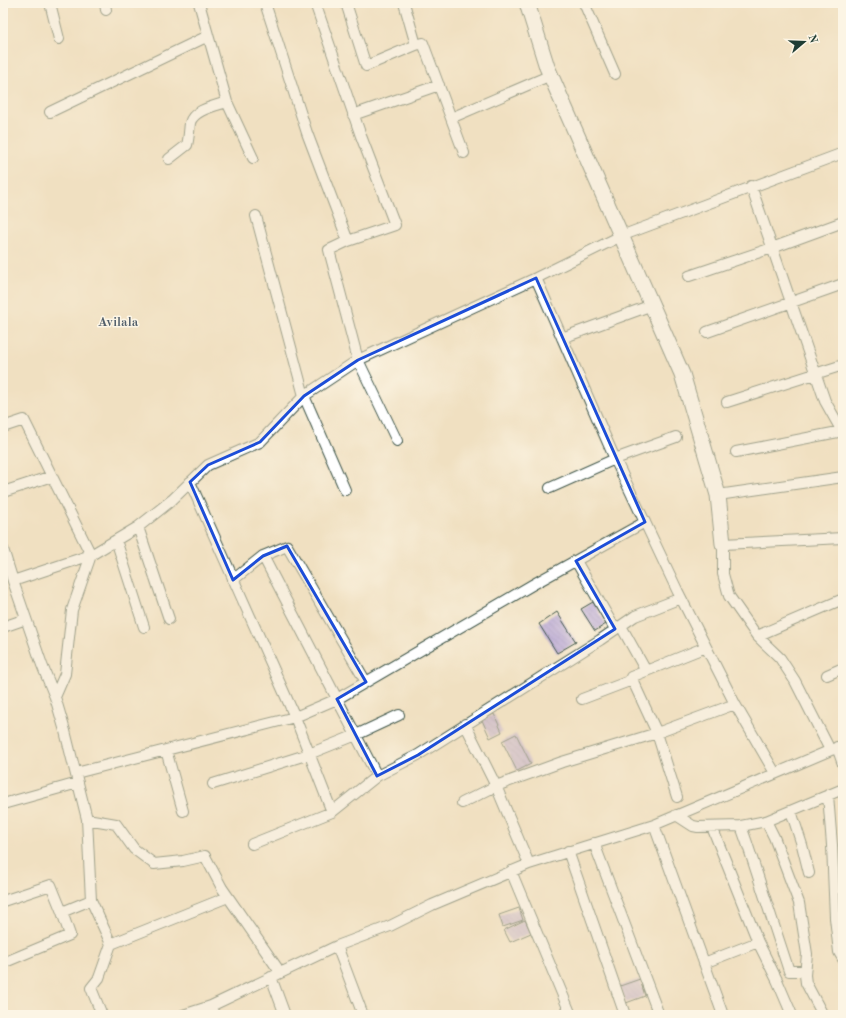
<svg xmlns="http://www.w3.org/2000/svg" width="846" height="1018" font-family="'Old Standard TT',serif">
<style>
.building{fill:url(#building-back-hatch)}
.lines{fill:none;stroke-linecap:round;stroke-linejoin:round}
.street-casing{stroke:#3e5549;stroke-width:12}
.secondary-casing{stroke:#3e5549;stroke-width:17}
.street{stroke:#fff;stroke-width:10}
.secondary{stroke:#fff;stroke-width:15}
.marked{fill:none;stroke:#1d4ed8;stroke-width:3;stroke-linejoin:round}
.labels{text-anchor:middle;stroke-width:3;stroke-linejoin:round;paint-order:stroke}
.quarter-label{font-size:13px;font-weight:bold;fill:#53606c;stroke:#fcf5e5}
</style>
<defs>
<pattern id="building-back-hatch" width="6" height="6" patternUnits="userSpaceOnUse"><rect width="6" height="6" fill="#b3a1d3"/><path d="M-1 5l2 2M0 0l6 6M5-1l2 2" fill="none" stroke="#9184ac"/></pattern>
</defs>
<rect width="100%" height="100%" fill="#fcf5e5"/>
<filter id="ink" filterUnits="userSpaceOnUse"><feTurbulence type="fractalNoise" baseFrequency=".025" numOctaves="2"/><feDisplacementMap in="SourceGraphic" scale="8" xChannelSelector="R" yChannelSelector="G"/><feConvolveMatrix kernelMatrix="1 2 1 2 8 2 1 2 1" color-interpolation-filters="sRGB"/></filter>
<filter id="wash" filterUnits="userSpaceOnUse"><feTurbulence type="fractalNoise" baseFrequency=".012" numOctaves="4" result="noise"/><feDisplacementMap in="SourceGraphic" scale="16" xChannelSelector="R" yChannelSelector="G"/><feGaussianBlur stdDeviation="0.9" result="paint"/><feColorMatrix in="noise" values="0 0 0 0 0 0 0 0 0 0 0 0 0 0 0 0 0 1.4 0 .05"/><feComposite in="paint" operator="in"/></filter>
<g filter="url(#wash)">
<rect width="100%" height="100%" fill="#f0e0c1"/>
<g id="blocks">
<!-- building -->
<path class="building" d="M593 602 606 624 595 631 581 609Z
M557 612 576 642 557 653 539 624Z
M494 714 502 732 490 738 482 720Z
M516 734 531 764 517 771 502 741Z
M519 908 523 920 503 927 499 915Z
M525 920 531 933 510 942 504 930Z
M640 979 645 996 626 1003 620 986Z"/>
</g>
</g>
<g filter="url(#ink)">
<use href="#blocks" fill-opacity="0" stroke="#3e5549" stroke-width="1"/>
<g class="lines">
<defs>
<path id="street" d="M50 3 59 39
M105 3 106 10
M199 3 227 102 253 158
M265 3 307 133 348 241
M315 3 361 136 395 225 348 241 329 250 358 360 397 441
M346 3 366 66 416 45 404 3
M584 3 615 74
M416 45 423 43 464 153
M50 112 208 36
M353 115 439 85
M451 118 551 75
M169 159 187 145C189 138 189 131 190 123 193 110 215 106 227 102
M751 186 825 401 843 433
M256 216 304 396 345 490
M689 276 772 248 843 222
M536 278 615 459 678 592 735 704 775 773
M707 332 843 284
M562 338 652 305
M727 402 843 365
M3 427 24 420 91 555 72 610 65 674 55 697
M736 452 843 431
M190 482 295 717 332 812
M550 488 615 459 676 437
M3 492 52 476
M718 495 843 477
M138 527 169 619
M116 540 144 627
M3 549 13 581
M263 556 287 546 366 682
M576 561 615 629
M233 580 263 556 377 776
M621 626 646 671 631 677 657 733 677 797
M3 627 26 619
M757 636 843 599
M646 671 706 647
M827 675 843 668
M582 699 632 680
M465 724 496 786 529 864
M837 747 843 764
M166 750 183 811
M830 750 795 681 780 658 757 636 729 596 723 574V544L843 538
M76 773 295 717 337 699 532 585 645 522
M213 784 309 754 356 735 399 715
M828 795 832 845 835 918 839 952 843 959
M462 803 496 786 562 762 657 733 735 704
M3 804 78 783
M791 811 802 845 809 873
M676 815 693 826 698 827 741 826 766 821 843 789
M87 819 116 824 134 849 154 864 183 861 205 856 222 888 280 972
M766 821 774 837 799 903 807 954 805 975 806 983 823 1015
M654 825 723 1015
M741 826 747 843 789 971H805
M712 827 758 942
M594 843 659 1015
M252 844 332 812 377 776 418 755 600 640 635 616 681 598
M568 851 625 1015
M511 871 571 1015
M3 901 51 885 62 912
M111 944 228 897
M337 946 363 1015
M3 963 70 935 62 912 91 900
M704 963 758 942 777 980 792 1015
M271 977 285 1015
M211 1006 214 1015
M102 1015 91 988 99 978 111 944 91 900 87 819 65 731 55 697 42 665 13 581 91 555 138 527 172 500 208 465 260 442 304 396 358 360 536 278 621 236 843 153
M183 1015 211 1006 337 946 390 926 432 905 529 864 654 825 843 745"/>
<path id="secondary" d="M527 3 547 67 682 374 718 495 723 544"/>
</defs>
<!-- street casing -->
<use href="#street" class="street-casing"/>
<!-- secondary casing -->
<use href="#secondary" class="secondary-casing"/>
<!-- street -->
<use href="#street" class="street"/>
<!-- secondary -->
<use href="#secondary" class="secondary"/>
</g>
</g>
<!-- marked area -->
<path d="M0 0H846V1018H0ZM536 278 645 522 576 561 615 629 418 755 377 776 337 699 366 682 287 546 263 556 233 580 190 482 208 465 260 442 304 396 358 360Z" fill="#f0e0c1" fill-opacity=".55" fill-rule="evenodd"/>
<path class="marked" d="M536 278 645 522 576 561 615 629 418 755 377 776 337 699 366 682 287 546 263 556 233 580 190 482 208 465 260 442 304 396 358 360Z"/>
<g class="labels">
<!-- quarter labels -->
<g class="quarter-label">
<text x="118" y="326">Avilala</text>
</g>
</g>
<!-- margin -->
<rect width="846" height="1018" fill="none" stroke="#fcf5e5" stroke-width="16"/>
<!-- north arrow -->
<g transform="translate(804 42) rotate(71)" stroke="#fcf5e5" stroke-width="3" paint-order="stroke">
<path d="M0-3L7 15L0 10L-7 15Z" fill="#1f3d34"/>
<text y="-6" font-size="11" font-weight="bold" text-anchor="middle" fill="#1f3d34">N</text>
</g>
</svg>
